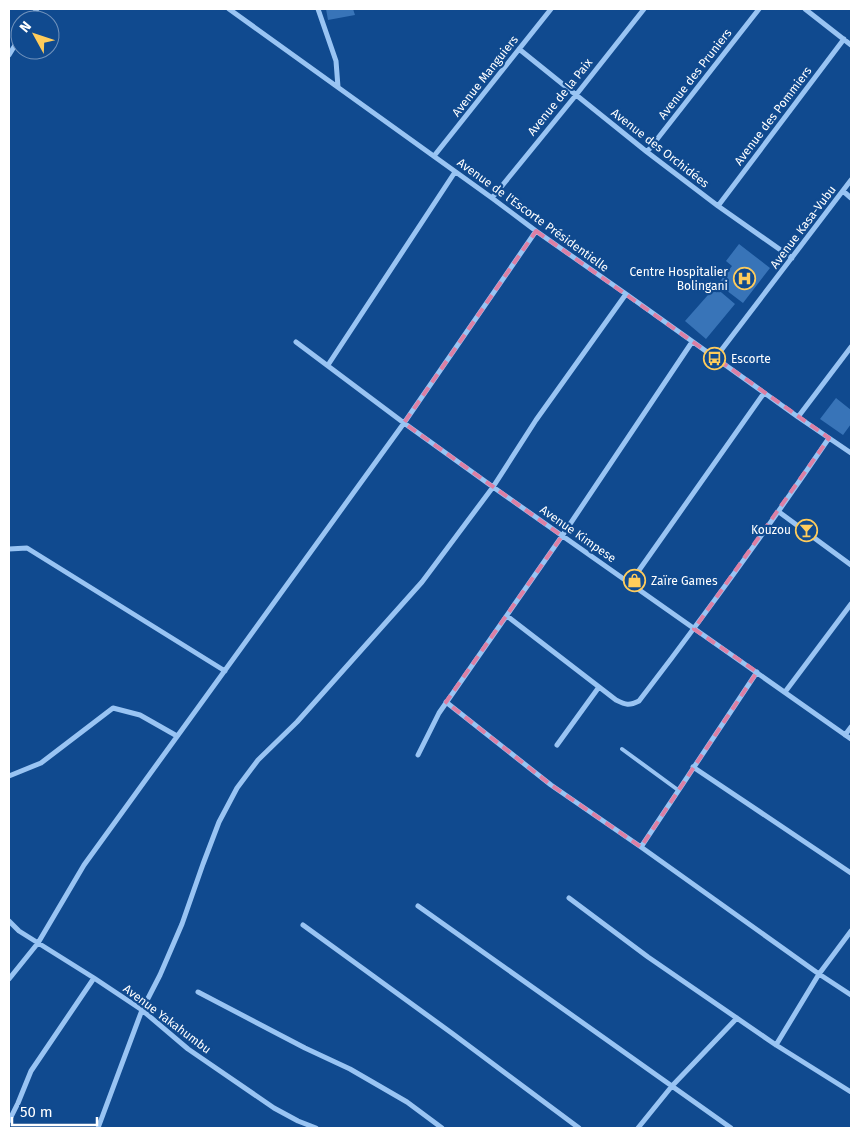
<svg xmlns="http://www.w3.org/2000/svg" width="860" height="1137" font-family="'Fira Sans',sans-serif">
<style>
.building{fill:#3874b8}
.lines{fill:none;stroke-linecap:round;stroke-linejoin:round}
.service{stroke:#99c4f3;stroke-width:4}
.minor{stroke:#99c4f3;stroke-width:5}
.marked{fill:none;stroke:#dd80a5;stroke-width:4;stroke-dasharray:10 6;stroke-linejoin:round}
.labels{text-anchor:middle;stroke-width:4.5;stroke-linejoin:round;paint-order:stroke}
.street-label{font-size:12px;fill:#fff;stroke:#104a8f}
.poi-label{font-size:12px;fill:#fff;stroke:#104a8f;text-anchor:end}
</style>
<rect width="100%" height="100%" fill="#104a8f"/>
<!-- building -->
<path class="building" d="M326 9H353L355 15 328 20Z
M739 244 770 268 743 303 718 284 732 266 726 261Z
M715 287 735 304 706 339 685 321Z
M836 398 851 410V424L843 435 820 419Z"/>
<g class="lines">
<!-- service -->
<path class="service" d="M622 749 678 790"/>
<!-- minor -->
<path class="minor" d="M229 9 492 198 536 231 626 294 798 417 851 453
M318 9 336 61 338 87
M805 9 851 45
M30 20 37 9
M519 49 647 152 718 206 792 258
M9 55 20 37
M647 152 759 9
M434 156 551 9
M843 191 851 198
M492 198 576 95 644 9
M718 206 844 39
M296 342 404 423 493 487 851 739
M716 357 851 180
M328 365 455 172
M798 417 851 347
M779 512 851 565
M9 549 27 548 225 671
M630 583 764 393
M507 616 616 700C626 705 629 706 639 701 705 615 768 528 829 438
M785 692 851 604
M446 702 551 785 641 847 819 974 851 995
M845 735 851 727
M557 745 599 687
M418 755 439 713 562 536 692 342
M693 767 851 873
M9 776 41 763 113 708 140 715 177 736
M641 847 757 672
M569 898 648 957 776 1045 851 1092
M418 906 731 1128
M9 921 19 931 94 978 142 1010 188 1049 274 1108 298 1121 316 1128
M303 925 453 1034 579 1128
M9 979 38 943 84 865 404 423 536 231
M198 992 305 1048 350 1069 407 1102 442 1128
M776 1045 819 974 851 931
M9 1121 18 1103 31 1071 94 978
M98 1128 142 1010 160 975 182 924 203 864 219 822 237 788 258 760 297 722 422 582 493 487 536 420 626 294
M638 1128 672 1086 737 1018"/>
</g>
<!-- marked area -->
<path class="marked" d="M536 231 829 438 694 629 757 672 641 847 551 785 446 702 562 536 404 423Z"/>
<!-- icons -->
<defs>
<symbol id="hospital-ring" viewBox="-11 -11 22 22"><circle r="9.5" fill="#104a8f" stroke="#ffcc5b" stroke-width="1.5"/><path d="M-5-5h3v3.5h4V-5h3V5h-3V1.5h-4V5h-3Z" fill="#ffcc5b"/></symbol>
<symbol id="bus-ring" viewBox="-11 -11 22 22"><circle r="9.5" fill="#104a8f" stroke="#ffcc5b" stroke-width="1.5"/><path d="M-5-6H5V4H4V6H2V4H-2V6H-4V4H-5ZM-3.5-4V0h7V-4ZM-3.5 1.2v1.5H-2V1.2ZM2 1.2v1.5H3.5V1.2Z" fill="#ffcc5b"/></symbol>
<symbol id="bar-ring" viewBox="-11 -11 22 22"><circle r="9.5" fill="#104a8f" stroke="#ffcc5b" stroke-width="1.5"/><path d="M-6-5H6L.8 .8V4.5H3.5V6h-7V4.5H-.8V.8Z" fill="#ffcc5b"/></symbol>
<symbol id="shop-ring" viewBox="-11 -11 22 22"><circle r="9.5" fill="#104a8f" stroke="#ffcc5b" stroke-width="1.5"/><path d="M-5-2.5h2.3a2.7 3.5 0 0 1 5.4 0H5L5.5 6h-11ZM-1.5-2.5h3a1.5 2.3 0 0 0-3 0Z" fill="#ffcc5b"/></symbol>
</defs>
<g fill-rule="evenodd">
<use href="#hospital-ring" x="732" y="266" width="25" height="25"/>
<use href="#bus-ring" x="702" y="346" width="25" height="25"/>
<use href="#bar-ring" x="794" y="518" width="25" height="25"/>
<use href="#shop-ring" x="622" y="568" width="25" height="25"/>
</g>
<g class="labels">
<!-- street labels -->
<g class="street-label">
<text transform="translate(695 74) rotate(-52)" y="4">Avenue des Pruniers</text>
<text transform="translate(485 76) rotate(-52)" y="4">Avenue Manguiers</text>
<text transform="translate(560 97) rotate(-51)" y="4">Avenue de la Paix</text>
<text transform="translate(773 116) rotate(-53)" y="4">Avenue des Pommiers</text>
<text transform="translate(660 148) rotate(38)" y="4">Avenue des Orchidées</text>
<text transform="translate(533 215) rotate(36)" y="4">Avenue de l'Escorte Présidentielle</text>
<text transform="translate(803 227) rotate(-53)" y="4">Avenue Kasa-Vubu</text>
<text transform="translate(578 534) rotate(35)" y="4">Avenue Kimpese</text>
<text transform="translate(167 1019) rotate(37)" y="4">Avenue Yakahumbu</text>
</g>
<!-- poi labels -->
<g class="poi-label">
<text x="728" y="276">Centre Hospitalier<tspan x="728" dy="14">Bolingani</tspan></text>
<text x="731" y="363" text-anchor="start">Escorte</text>
<text x="791" y="534">Kouzou</text>
<text x="651" y="585" text-anchor="start">Zaïre Games</text>
</g>
</g>
<!-- border -->
<rect width="860" height="1137" fill="none" stroke="#ffffff" stroke-width="20"/>
<!-- north arrow -->
<g transform="translate(35 35) rotate(310)"><circle r="24" fill="#104a8f" stroke="#7092bc"/>
<path d="M0-4L9 19L0 12L-9 19Z" fill="#ffcc5b"/>
<text y="-8" font-size="14" font-weight="bold" text-anchor="middle" fill="#ffffff">N</text>
</g>
<!-- scale -->
<path d="M12 1117v8h85v-8" fill="none" stroke="#ffffff" stroke-width="2.5"/>
<text x="20" y="1117" font-size="15" fill="#ffffff" stroke="#104a8f" stroke-width="4" paint-order="stroke">50 m</text>
</svg>
